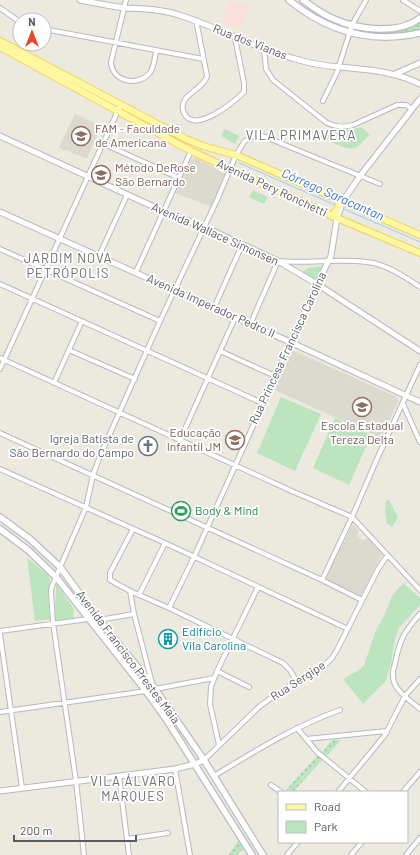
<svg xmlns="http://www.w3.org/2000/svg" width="420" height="855" font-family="Barlow,sans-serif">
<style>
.education{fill:#dcd9ce}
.medical{fill:#fadfda}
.grass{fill:url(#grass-dots)}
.forest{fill:url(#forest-firs)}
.green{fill:#bbe4bf}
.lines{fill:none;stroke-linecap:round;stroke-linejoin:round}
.stream{stroke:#9ccbff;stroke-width:1}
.minor-casing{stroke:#b7b9bf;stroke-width:6}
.tertiary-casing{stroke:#b7b9bf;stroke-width:7}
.secondary-casing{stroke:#b8bbc2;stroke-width:8}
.primary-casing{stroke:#f0d254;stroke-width:8}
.minor{stroke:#fff;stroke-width:4}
.tertiary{stroke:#fff;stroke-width:5}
.secondary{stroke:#fff;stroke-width:5.5}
.primary{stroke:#fff7a1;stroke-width:6}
.labels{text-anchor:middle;stroke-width:3.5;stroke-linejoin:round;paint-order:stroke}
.street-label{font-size:12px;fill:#585b61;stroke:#fff}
.education-label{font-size:12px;fill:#785e54;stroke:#fff;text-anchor:start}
.worship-label{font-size:12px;fill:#5b616d;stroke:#fff;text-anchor:end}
.leisure-label{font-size:12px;fill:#27864d;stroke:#fff;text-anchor:start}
.culture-label{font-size:12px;fill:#0d838f;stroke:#fff;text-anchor:start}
.neighbourhood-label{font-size:13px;letter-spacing:1px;fill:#696d73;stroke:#fff}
.water-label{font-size:13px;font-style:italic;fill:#4074c1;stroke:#fff}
</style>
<defs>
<pattern id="grass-dots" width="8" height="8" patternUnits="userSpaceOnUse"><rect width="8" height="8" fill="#bbe4bf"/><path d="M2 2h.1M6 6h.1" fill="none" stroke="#9bbc9f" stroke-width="1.8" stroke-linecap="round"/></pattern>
<pattern id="forest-firs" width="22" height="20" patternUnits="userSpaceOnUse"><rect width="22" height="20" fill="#bbe4bf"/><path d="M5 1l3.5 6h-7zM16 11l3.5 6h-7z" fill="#9bbc9f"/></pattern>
</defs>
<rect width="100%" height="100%" fill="#eceadf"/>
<!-- education -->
<path class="education" d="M75 114 101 126 87 158H85L76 154H73L68 150H63L59 147Z
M195 158 200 160 225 174 211 207 175 193 191 160Z
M292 350 397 397 398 401 381 438 274 390Z
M353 524 359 531 357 535 362 540 368 538 382 554 361 596 325 579Z"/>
<!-- medical -->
<path class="medical" d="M229 1 248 5 242 27 236 25 235 27 222 22Z"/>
<!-- grass -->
<path class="grass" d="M420 23V30L391 36 357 33 358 28C379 29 401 33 420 23Z
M332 740H341L327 756 322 752Z
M317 756 322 760 293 792H290L286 790Z
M239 839 243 849 237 855H229Z"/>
<!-- forest -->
<path class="forest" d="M323 266 316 280 302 272 308 268Z"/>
<!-- green -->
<path class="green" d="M362 127 370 135C366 138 362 143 358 146 350 153 333 143 325 138L329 129 348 130Z
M225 129 239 136 235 144 221 136Z
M253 190 268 197 264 204 249 197Z
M281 397 321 414 295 471 257 453Z
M335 418 371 435 349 485 313 468Z
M389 500 398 517 392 527 387 524 385 511 386 501Z
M27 558 48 575 50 580 48 596 50 619 35 621Z
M403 583 420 598V605L398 629 394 644 391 664 385 682 363 704 343 679 359 670 364 665 376 630 384 616 392 596Z
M56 584 74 609 73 618 55 621Z"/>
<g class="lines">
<!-- stream -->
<path class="stream" d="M239 163 335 205
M344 209 420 242"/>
<defs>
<path id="minor" d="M126 0 111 62C112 81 136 87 149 74 154 69 155 57 156 51
M403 0 420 11
M0 8 20 22
M196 20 207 76C204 90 176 95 184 113 194 135 234 102 244 92V83L235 38
M44 29 203 59
M264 50 266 69 273 80 327 123C336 127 343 128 353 125L397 105H406L412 109
M323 101 337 72 352 25 366 0
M102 143 179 178
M0 249 160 321
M99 256 127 195
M136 272 191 151
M0 284 262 403
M214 308 242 245
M250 325 278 261C307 264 338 258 367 262 386 264 405 277 420 287
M69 350 135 379
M220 351 275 376
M0 358 294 492 352 517 420 590
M0 369 121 104
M54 383 82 321
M403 404 420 442
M0 433 322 580 362 600
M180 440 235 318
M0 469 165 543 348 629
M133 529 110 573V580L130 591 169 608 283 663 290 670 297 682
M322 580 352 517 377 459 420 365
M130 591 134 614 152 683
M139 595 165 543
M169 608 194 557 317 284
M420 614C404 632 400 639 395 663 393 669 392 676 394 682 398 693 411 701 420 709
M0 631 88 619 99 620 134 614
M0 634 22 788
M217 671 249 687
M155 689 214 678
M0 712 146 691
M297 728 317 752 366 792
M306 739 387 731
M219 745 210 704 211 687 217 671 258 587
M204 760 260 706 281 691 326 664 332 658 337 650 378 569 387 556
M175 769 190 855
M119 776 129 855
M214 776C255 751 295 726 340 710
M271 785 281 792
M338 792 385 735 405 696 420 679
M403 792 420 772
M127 839 168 833
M84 855 76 781 53 623 51 591 52 586 86 507 93 475 100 456 160 321 217 200 236 155 244 142 249 138 254 136H263L380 184
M287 855 298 842
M351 855 362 842
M406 855 420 838"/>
<path id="tertiary" d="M80 0C95 3 110 6 125 8 144 9 161 9 179 15 218 27 253 48 292 58 308 63 324 66 340 67 368 70 394 71 420 84
M395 74 420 63
M0 136 165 212 204 227 278 261 317 284 420 351
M0 212 290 342 420 402
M317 284 331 256 337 218 343 201 360 176 420 99
M0 791 175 769 195 764 204 760"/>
<path id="secondary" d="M289 0C328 32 371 44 420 33
M303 0C313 7 323 15 334 19 358 30 399 35 420 18
M0 517 30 539 60 567 99 620 153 686 204 760 263 855
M0 529 28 550 56 577 146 691 168 722 252 855"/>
<path id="primary" d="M0 41 186 139 203 146 236 155 420 235
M0 47 191 151 337 218 420 253
M331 216C337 213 340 205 338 200"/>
</defs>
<!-- minor casing -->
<use href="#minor" class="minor-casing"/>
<!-- tertiary casing -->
<use href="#tertiary" class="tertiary-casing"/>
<!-- secondary casing -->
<use href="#secondary" class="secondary-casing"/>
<!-- primary casing -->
<use href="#primary" class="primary-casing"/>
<!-- minor -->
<use href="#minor" class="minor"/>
<!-- tertiary -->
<use href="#tertiary" class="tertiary"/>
<!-- secondary -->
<use href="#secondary" class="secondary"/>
<!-- primary -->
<use href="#primary" class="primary"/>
</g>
<!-- icons -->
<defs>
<symbol id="university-ring" viewBox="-11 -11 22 22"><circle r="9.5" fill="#fff" stroke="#8d6e63" stroke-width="1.5"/><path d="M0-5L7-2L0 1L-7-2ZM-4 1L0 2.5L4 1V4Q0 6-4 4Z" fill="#8d6e63"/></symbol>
<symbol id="school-ring" viewBox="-11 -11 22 22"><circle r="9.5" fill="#fff" stroke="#8d6e63" stroke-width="1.5"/><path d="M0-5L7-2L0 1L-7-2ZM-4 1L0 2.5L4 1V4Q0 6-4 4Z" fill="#8d6e63"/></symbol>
<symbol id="church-ring" viewBox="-11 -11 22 22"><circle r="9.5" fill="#fff" stroke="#6b7280" stroke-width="1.5"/><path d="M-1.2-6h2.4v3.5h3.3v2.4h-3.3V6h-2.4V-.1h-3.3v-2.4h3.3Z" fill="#6b7280"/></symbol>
<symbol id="stadium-ring" viewBox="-11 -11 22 22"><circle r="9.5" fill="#fff" stroke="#2e9e5b" stroke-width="1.5"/><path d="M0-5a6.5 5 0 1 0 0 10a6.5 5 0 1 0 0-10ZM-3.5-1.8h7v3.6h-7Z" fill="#2e9e5b"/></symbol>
<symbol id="building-ring" viewBox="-11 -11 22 22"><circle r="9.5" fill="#fff" stroke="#0f9aa8" stroke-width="1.5"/><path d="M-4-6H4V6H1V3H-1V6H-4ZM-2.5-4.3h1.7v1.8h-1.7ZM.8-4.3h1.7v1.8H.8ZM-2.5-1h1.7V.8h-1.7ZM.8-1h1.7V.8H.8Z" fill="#0f9aa8"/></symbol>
</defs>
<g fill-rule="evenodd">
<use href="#university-ring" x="70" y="125" width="22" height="22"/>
<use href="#university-ring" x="90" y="164" width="22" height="22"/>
<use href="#school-ring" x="351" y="396" width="22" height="22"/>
<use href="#school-ring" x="224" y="429" width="22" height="22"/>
<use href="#church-ring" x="137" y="435" width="22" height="22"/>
<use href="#stadium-ring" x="170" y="500" width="22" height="22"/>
<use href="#building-ring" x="157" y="628" width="22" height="22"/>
</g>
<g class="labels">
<!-- street labels -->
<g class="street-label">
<text transform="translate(250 42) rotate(21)" y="4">Rua dos Vianas</text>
<text transform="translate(272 188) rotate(25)" y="4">Avenida Pery Ronchetti</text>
<text transform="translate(215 234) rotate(24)" y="4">Avenida Wallace Simonsen</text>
<text transform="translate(211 306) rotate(24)" y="4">Avenida Imperador Pedro II</text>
<text transform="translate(288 348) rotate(-65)" y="4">Rua Princesa Francisca Carolina</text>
<text transform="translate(128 657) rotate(53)" y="4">Avenida Francisco Prestes Maia</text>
<text transform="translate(298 681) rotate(-33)" y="4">Rua Sergipe</text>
</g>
<!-- education labels -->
<g class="education-label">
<text x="95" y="133">FAM - Faculdade<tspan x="95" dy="14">de Americana</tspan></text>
<text x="115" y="172">Método DeRose<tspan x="115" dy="14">São Bernardo</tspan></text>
<text x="362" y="430" text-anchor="middle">Escola Estadual<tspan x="362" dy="14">Tereza Delta</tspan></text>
<text x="221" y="437" text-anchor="end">Educação<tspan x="221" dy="14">Infantil JM</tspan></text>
</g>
<!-- worship labels -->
<g class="worship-label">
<text x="134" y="443">Igreja Batista de<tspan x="134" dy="14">São Bernardo do Campo</tspan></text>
</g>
<!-- leisure labels -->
<g class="leisure-label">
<text x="195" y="515">Body &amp; Mind</text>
</g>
<!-- culture labels -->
<g class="culture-label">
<text x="182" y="636">Edifício<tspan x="182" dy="14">Vila Carolina</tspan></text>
</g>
<!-- neighbourhood labels -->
<g class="neighbourhood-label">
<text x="301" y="140">VILA PRIMAVERA</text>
<text x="68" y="263">JARDIM NOVA<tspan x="68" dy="15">PETRÓPOLIS</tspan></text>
<text x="133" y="786">VILA ÁLVARO<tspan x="133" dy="15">MARQUES</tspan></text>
</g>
<!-- water labels -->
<g class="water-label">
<text transform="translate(333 194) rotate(24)" y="5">Córrego Saracantan</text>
</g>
</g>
<!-- legend -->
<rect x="278" y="791" width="130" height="52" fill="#ffffff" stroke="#bcbdc0"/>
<rect x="286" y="804" width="20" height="6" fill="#fff7a1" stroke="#bcbdc0"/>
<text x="314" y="811" font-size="12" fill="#585b61">Road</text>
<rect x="286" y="821" width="20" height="12" fill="#bbe4bf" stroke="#bcbdc0"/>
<text x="314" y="831" font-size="12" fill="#585b61">Park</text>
<!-- north arrow -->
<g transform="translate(32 32)"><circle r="19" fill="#ffffff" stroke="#bcbdc0"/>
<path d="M0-3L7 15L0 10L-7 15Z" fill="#e84829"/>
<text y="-6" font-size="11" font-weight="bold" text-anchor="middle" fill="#585b61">N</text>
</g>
<!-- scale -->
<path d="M14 835v6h122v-6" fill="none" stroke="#585b61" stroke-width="2"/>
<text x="20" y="835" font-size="12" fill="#585b61" stroke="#ffffff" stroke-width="3" paint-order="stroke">200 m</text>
</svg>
